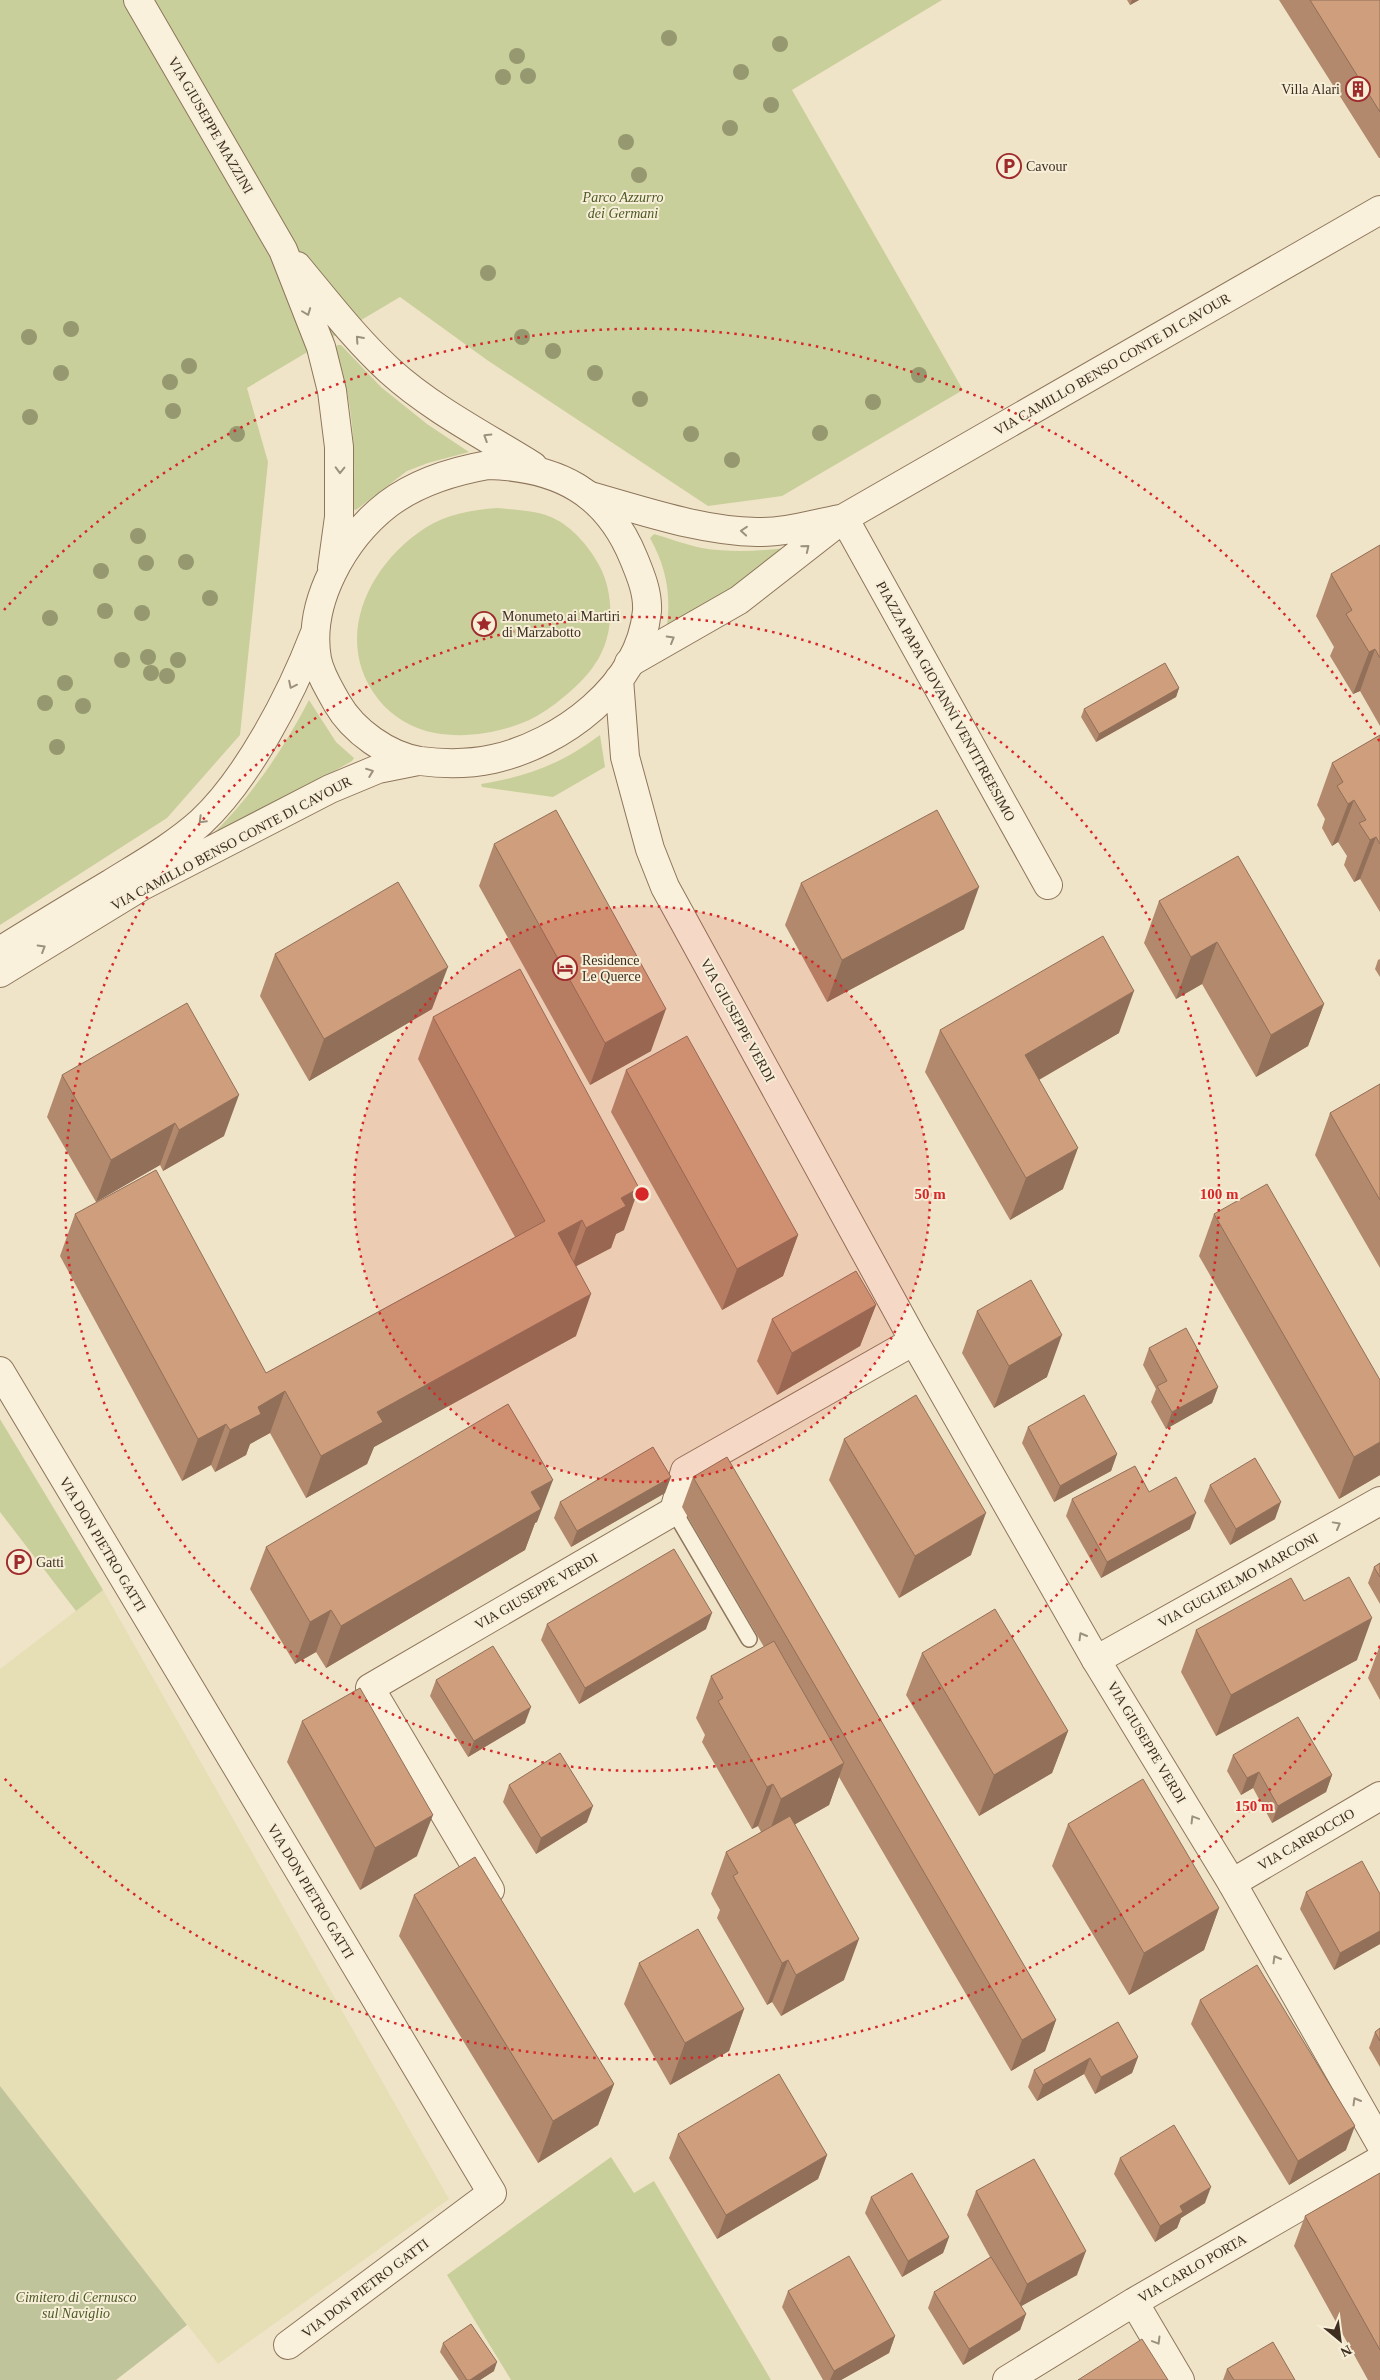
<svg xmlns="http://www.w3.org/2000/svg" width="1380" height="2380" font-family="Georgia,serif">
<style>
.farmland{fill:#e6deb5}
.green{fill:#c9cf9b}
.cemetery{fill:#bfc49a}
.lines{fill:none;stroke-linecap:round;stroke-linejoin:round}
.service-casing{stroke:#8d765c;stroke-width:18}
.minor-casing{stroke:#8d765c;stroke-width:30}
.tertiary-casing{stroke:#8d765c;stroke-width:30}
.service{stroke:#faf1dc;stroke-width:15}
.minor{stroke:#faf1dc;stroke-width:28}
.tertiary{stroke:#faf1dc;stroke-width:28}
.tree{fill:#96986f}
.wall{fill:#b2896c}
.shaded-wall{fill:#916f58}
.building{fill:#cf9f7d;stroke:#916f58}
.oneway{stroke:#9c907e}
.ring{fill:none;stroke:#d62828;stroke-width:2.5;stroke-dasharray:2.5 5}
.labels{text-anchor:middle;stroke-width:4;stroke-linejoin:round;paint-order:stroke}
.poi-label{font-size:14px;fill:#3d2e20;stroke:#f7eed8;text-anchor:start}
.street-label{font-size:14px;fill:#3d2e20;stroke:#f7eed8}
.park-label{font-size:14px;font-style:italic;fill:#4d5a26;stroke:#f7eed8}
.centre{fill:#d62828;stroke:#f7eed8;stroke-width:2.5}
.ring-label{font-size:15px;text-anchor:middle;font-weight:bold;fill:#d62828;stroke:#f7eed8;stroke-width:4;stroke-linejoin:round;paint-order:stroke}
</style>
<rect width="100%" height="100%" fill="#f0e4c8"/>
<!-- farmland -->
<path class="farmland" d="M103 1590 449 2199 218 2364 0 2086V1669Z"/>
<!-- green -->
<path class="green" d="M0 0H942L792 90 963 390 782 496 708 506 487 360 400 297 247 388 268 462 240 735 167 818 0 925Z
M337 345H341L381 387 427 424 469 452 428 463 407 471 356 510 353 509C356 453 354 401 335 349Z
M497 508C516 510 540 510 557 520 574 529 591 549 600 567 615 596 614 637 595 664 584 682 554 707 535 717 507 732 467 739 435 733 413 729 392 717 378 699 332 640 368 565 425 528 447 514 472 510 497 508Z
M654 534C669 538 686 545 702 548 738 554 773 550 809 545L667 625C671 593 666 567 650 538Z
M309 700 336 742 354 758 352 761 216 839 213 834C253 794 283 750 309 700Z
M600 735 605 767 553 797 482 787 481 784C529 776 561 764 600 735Z
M0 1419 103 1590 76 1611 0 1512Z
M611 2157 634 2193 654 2181 771 2380H511L447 2275Z"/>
<!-- cemetery -->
<path class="cemetery" d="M0 2086 187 2325 116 2380H0Z"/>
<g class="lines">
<defs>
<path id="service" d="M674 1511 749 1639"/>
<path id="minor" d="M590 496C644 511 701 531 757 532 784 533 813 524 840 519
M844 518 1048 885
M629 663 739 600 844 518 1380 210
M0 1371 492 2193 288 2345
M1096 1660 1380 1501
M1232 1883 1380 1796
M490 1890 370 1688 674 1511 685 1471 914 1341
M1134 2302 1180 2380
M1007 2380 1134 2302 1380 2160"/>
<path id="tertiary" d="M138 0 283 250 321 347 332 391 339 447V517L332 568
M297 266C327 302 356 340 390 371 432 409 485 436 533 466
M488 465C558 467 607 492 634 559 641 576 648 593 647 611 640 686 561 744 493 759 470 764 443 764 420 761 388 756 353 731 337 703 330 690 320 675 317 659 307 602 344 538 388 504 416 483 454 471 488 465Z
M619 679 625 757 650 849 665 887 914 1341 1096 1660 1232 1883 1380 2143
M0 951C37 928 73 906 110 884 142 864 173 847 201 822 248 778 291 695 314 635
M0 973 142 886 330 789 378 769 418 761"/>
</defs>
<!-- service casing -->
<use href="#service" class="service-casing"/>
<!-- minor casing -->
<use href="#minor" class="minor-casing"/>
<!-- tertiary casing -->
<use href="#tertiary" class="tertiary-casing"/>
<!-- service -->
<use href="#service" class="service"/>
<!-- minor -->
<use href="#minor" class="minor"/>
<!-- tertiary -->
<use href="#tertiary" class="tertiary"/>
</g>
<!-- trees -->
<g class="tree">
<circle cx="669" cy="38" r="8"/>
<circle cx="780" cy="44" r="8"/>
<circle cx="517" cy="56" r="8"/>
<circle cx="741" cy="72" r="8"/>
<circle cx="528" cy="76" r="8"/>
<circle cx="503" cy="77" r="8"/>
<circle cx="771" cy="105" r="8"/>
<circle cx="730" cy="128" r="8"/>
<circle cx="626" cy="142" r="8"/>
<circle cx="639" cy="175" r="8"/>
<circle cx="488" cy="273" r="8"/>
<circle cx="71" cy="329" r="8"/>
<circle cx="29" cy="337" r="8"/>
<circle cx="522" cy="337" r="8"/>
<circle cx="553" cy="351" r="8"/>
<circle cx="189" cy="366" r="8"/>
<circle cx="61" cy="373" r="8"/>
<circle cx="595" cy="373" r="8"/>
<circle cx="919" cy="375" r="8"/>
<circle cx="170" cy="382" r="8"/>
<circle cx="640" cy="399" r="8"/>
<circle cx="873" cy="402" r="8"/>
<circle cx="173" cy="411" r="8"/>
<circle cx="30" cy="417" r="8"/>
<circle cx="820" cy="433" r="8"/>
<circle cx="237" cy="434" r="8"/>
<circle cx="691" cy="434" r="8"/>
<circle cx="732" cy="460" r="8"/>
<circle cx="138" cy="536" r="8"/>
<circle cx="186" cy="562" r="8"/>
<circle cx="146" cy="563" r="8"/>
<circle cx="101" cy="571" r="8"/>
<circle cx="210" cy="598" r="8"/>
<circle cx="105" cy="611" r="8"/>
<circle cx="142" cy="613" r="8"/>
<circle cx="50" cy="618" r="8"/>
<circle cx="148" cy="657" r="8"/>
<circle cx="122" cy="660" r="8"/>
<circle cx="178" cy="660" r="8"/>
<circle cx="151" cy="673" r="8"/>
<circle cx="167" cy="676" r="8"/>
<circle cx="65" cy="683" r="8"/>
<circle cx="45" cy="703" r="8"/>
<circle cx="83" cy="706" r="8"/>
<circle cx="57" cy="747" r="8"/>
</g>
<!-- wall -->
<path class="wall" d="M1127 0H1139L1130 5Z
M1279 0H1380V158H1379Z
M1380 545V726L1360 691 1353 694 1330 656 1334 647 1316 616 1331 574Z
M1179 688 1176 697 1096 742 1081 717 1084 709Z
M1380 735V912L1360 879 1354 882 1344 865 1347 856 1338 842 1332 846 1322 828 1325 819 1317 805 1332 763Z
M494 844 651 1051 590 1085 479 886Z
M801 883 964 929 827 1002 785 925Z
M1159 901 1324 1004 1308 1046 1256 1077 1202 984 1176 999 1144 943Z
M275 954 432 1009 309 1081 260 996Z
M1380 959V977L1375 969 1378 960Z
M433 1017 624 1230 616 1234 611 1248 576 1266V1336L374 1447 367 1464 306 1498 270 1433 250 1444 246 1455 215 1472 211 1465 182 1481 60 1256 75 1214 266 1373 515 1237 418 1059Z
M940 1030 1119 1033 1039 1080 1063 1189 1010 1220 925 1072Z
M626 1070 798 1235 783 1276 722 1310 611 1112Z
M62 1075 224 1136 163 1171 160 1165 96 1202 47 1117Z
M1380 1084V1268L1315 1155 1330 1113Z
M1214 1214 1380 1475 1339 1499 1199 1256Z
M876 1305 860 1346 777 1395 757 1361 772 1319Z
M977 1311 1047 1377 994 1408 962 1353Z
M1149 1348 1218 1387 1212 1403 1166 1429 1151 1402 1156 1389 1143 1365Z
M1028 1427 1117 1454 1111 1471 1054 1502 1022 1443Z
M844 1439 971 1555 899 1598 829 1480Z
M693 1477 1056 2020 1045 2051 1011 2071 839 1777 829 1805 795 1824 844 1980 781 2016 772 2002 767 2005 717 1918 720 1910 711 1894 726 1852 761 1832 758 1826 752 1829 702 1742 705 1735 696 1718 711 1676 764 1647 682 1507Z
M1210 1485 1275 1519 1230 1545 1204 1501Z
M1149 1492 1190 1529 1101 1578 1066 1516 1072 1499Z
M665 1493 571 1547 554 1518 560 1502Z
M537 1522 535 1523 525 1550 326 1668 316 1652 295 1664 250 1589 266 1547Z
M1380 1563V1604L1368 1583 1374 1567Z
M1304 1601 1357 1660 1216 1736 1181 1672 1196 1630Z
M547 1624 706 1629 579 1704 541 1640Z
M1380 1645V1700L1368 1678Z
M922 1653 1068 1731 1052 1773 979 1816 906 1695Z
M436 1680 525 1723 468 1757 430 1696Z
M302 1721 417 1856 360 1890 287 1762Z
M1233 1755 1332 1775 1326 1792 1272 1823 1253 1788 1241 1795 1227 1771Z
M509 1785 587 1822 536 1854 503 1802Z
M1068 1824 1219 1908 1204 1950 1129 1995 1052 1866Z
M1306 1892 1380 1894V1944L1334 1970 1300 1909Z
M414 1895 614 2084 598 2125 538 2163 399 1936Z
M639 1963 744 2009 729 2051 670 2085 624 2004Z
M1200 2000 1346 2150 1289 2185 1191 2024Z
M1118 2022 1138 2057 1132 2073 1095 2094 1084 2074 1037 2101 1028 2087 1034 2070Z
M1380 2028V2067L1369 2048 1375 2032Z
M678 2134 827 2155 818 2179 717 2239 669 2158Z
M1120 2158 1205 2203 1181 2218 1177 2228 1155 2242 1114 2174Z
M1380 2173V2380H1368L1294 2246 1305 2216Z
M976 2191 1077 2275 1021 2306 1026 2314 1020 2330 963 2365 928 2308 934 2292 990 2257 967 2215Z
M871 2197 949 2237 943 2253 902 2277 865 2213Z
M788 2291 895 2336 889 2353 841 2380H823L782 2307Z
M443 2343 494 2371 480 2380H459L440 2352Z
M1227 2369 1295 2380H1223Z"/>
<!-- shaded-wall -->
<path class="shaded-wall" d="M1132 0H1139L1130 5Z
M1375 649 1360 691 1353 694 1369 652Z
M1179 688 1176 697 1096 742 1099 734Z
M1354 800 1338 842 1332 846 1348 804Z
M1376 837 1360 879 1354 882 1370 840Z
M979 887 964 929 827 1002 842 960Z
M1217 942 1202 984 1176 999 1191 957Z
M448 967 432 1009 309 1081 324 1039Z
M1134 991 1119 1033 1009 1097 1025 1055Z
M1324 1004 1308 1046 1256 1077 1271 1035Z
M666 1009 651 1051 590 1085 605 1043Z
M239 1095 224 1136 163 1171 179 1130Z
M175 1123 160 1165 96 1202 111 1160Z
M1078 1148 1063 1189 1010 1220 1026 1178Z
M639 1188 624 1230 616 1234 611 1248 571 1269 586 1228 621 1198Z
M582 1220 567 1262 558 1233Z
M798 1235 783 1276 722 1310 737 1269Z
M591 1294 576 1336 374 1447 367 1464 306 1498 321 1456 377 1412Z
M876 1305 860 1346 777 1395 792 1353Z
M1062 1335 1047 1377 994 1408 1009 1366Z
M1218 1387 1212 1403 1166 1429 1172 1412Z
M285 1391 270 1433 250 1444 246 1455 215 1472 230 1430 258 1407Z
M226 1424 211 1465 182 1481 198 1439Z
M1380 1442V1475L1339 1499 1354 1457Z
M1117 1454 1111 1471 1054 1502 1060 1486Z
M671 1477 665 1493 571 1547 577 1531Z
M553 1480 537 1522 535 1523 525 1550 326 1668 341 1626 531 1492Z
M1281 1502 1275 1519 1230 1545 1236 1529Z
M986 1513 971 1555 899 1598 915 1556Z
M1196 1513 1190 1529 1101 1578 1107 1562Z
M331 1610 316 1652 295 1664 310 1622Z
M712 1613 706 1629 579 1704 585 1688Z
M1372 1618 1357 1660 1216 1736 1231 1695Z
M531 1707 525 1723 468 1757 474 1741Z
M1068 1731 1052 1773 979 1816 994 1775Z
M844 1763 829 1805 766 1841 781 1799Z
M1259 1772 1253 1788 1241 1795 1247 1778Z
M1332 1775 1326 1792 1272 1823 1278 1806Z
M773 1784 758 1826 752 1829 767 1787Z
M593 1806 587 1822 536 1854 541 1838Z
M433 1815 417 1856 360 1890 375 1848Z
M1219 1908 1204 1950 1129 1995 1144 1953Z
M1380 1931V1944L1334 1970 1340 1953Z
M859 1939 844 1980 781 2016 796 1975Z
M788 1960 772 2002 767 2005 782 1963Z
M744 2009 729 2051 670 2085 685 2043Z
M1056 2020 1045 2051 1011 2071 1022 2040Z
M1138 2057 1132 2073 1095 2094 1101 2077Z
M1090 2058 1084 2074 1037 2101 1043 2085Z
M614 2084 598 2125 538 2163 553 2121Z
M1355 2126 1346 2150 1289 2185 1298 2161Z
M827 2155 818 2179 717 2239 726 2215Z
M1211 2187 1205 2203 1181 2218 1177 2228 1155 2242 1160 2226 1180 2206Z
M949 2237 943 2253 902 2277 908 2261Z
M1086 2251 1077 2275 1018 2308 1027 2284Z
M1026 2314 1020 2330 963 2365 969 2349Z
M895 2336 889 2353 841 2380H830L834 2371Z
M497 2362 494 2371 480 2380H470Z"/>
<!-- building -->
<path class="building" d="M1310 0H1380V112Z
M1380 545V658L1375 649 1369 652 1346 614 1352 610 1331 574Z
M1165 663 1179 688 1099 734 1084 709Z
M1380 735V844L1376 837 1370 840 1359 823 1366 820 1354 800 1348 804 1337 786 1343 782 1332 763Z
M556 810 666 1009 605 1043 494 844Z
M937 810 979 887 842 960 801 883Z
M1238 856 1324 1004 1271 1035 1217 942 1191 957 1159 901Z
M398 882 448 967 324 1039 275 954Z
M1103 936 1134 991 1025 1055 1078 1148 1026 1178 940 1030Z
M520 969 639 1188 621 1198 626 1206 586 1228 582 1220 558 1233 591 1294 377 1412 383 1422 321 1456 285 1391 258 1407 261 1414 230 1430 226 1424 198 1439 75 1214 156 1170 266 1373 545 1221 433 1017Z
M187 1003 239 1095 179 1130 175 1123 111 1160 62 1075Z
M687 1036 798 1235 737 1269 626 1070Z
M1380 1084V1200L1330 1113Z
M1267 1184 1380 1380V1442L1354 1457 1214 1214Z
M856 1271 876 1305 792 1353 772 1319Z
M1031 1280 1062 1335 1009 1366 977 1311Z
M1186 1328 1218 1387 1172 1412 1157 1386 1167 1381 1149 1348Z
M916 1395 986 1513 915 1556 844 1439Z
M1084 1395 1117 1454 1060 1486 1028 1427Z
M508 1404 553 1480 531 1492 541 1509 341 1626 331 1610 310 1622 266 1547Z
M653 1447 671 1477 577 1531 560 1502Z
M727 1457 1056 2020 1022 2040 693 1477Z
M1255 1458 1281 1502 1236 1529 1210 1485Z
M1135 1466 1149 1492 1176 1477 1196 1513 1107 1562 1072 1499Z
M674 1549 712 1613 585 1688 547 1624Z
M1380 1563V1577L1374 1567Z
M1349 1577 1372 1618 1231 1695 1196 1630 1291 1578 1304 1601Z
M995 1609 1068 1731 994 1775 922 1653Z
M774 1641 844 1763 781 1799 773 1784 767 1787 718 1701 723 1698 711 1676Z
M493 1646 531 1707 474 1741 436 1680Z
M360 1688 433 1815 375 1848 302 1721Z
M1298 1717 1332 1775 1278 1806 1259 1772 1247 1778 1233 1755Z
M560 1753 593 1806 541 1838 509 1785Z
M1143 1779 1219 1908 1144 1953 1068 1824Z
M790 1816 859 1939 796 1975 788 1960 782 1963 733 1876 738 1873 726 1852Z
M475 1857 614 2084 553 2121 414 1895Z
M1362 1861 1380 1894V1931L1340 1953 1306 1892Z
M698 1929 744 2009 685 2043 639 1963Z
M1257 1965 1355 2126 1298 2161 1200 2000Z
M1118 2022 1138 2057 1101 2077 1090 2058 1043 2085 1034 2070Z
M1380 2028V2041L1375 2032Z
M779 2074 827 2155 726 2215 678 2134Z
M1174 2125 1211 2187 1180 2206 1183 2212 1160 2226 1120 2158Z
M1034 2159 1086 2251 1027 2284 976 2191Z
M912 2173 949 2237 908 2261 871 2197Z
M1380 2173V2350L1305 2216Z
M849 2256 895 2336 834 2371 788 2291Z
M991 2257 1026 2314 969 2349 934 2292Z
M471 2324 497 2362 470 2380H467L443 2343Z
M1142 2339 1168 2380H1078Z
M1273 2342 1295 2380H1234L1227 2369Z"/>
<!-- one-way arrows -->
<defs><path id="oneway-chevron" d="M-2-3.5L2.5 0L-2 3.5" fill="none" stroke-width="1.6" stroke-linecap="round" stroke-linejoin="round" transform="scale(1.25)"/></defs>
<g class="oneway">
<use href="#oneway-chevron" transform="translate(307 312) rotate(69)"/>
<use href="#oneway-chevron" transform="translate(359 339) rotate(-132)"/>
<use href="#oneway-chevron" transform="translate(487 437) rotate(-148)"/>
<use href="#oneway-chevron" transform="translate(340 470) rotate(91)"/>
<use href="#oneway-chevron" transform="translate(744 531) rotate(-175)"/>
<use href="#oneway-chevron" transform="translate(806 548) rotate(-39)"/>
<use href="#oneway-chevron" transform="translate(671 639) rotate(-30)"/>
<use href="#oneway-chevron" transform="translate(292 685) rotate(116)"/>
<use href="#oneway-chevron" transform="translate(370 772) rotate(-21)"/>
<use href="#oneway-chevron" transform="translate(202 820) rotate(135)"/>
<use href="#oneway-chevron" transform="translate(42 948) rotate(-31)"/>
<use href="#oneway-chevron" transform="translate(1337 1525) rotate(-29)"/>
<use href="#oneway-chevron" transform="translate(1082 1636) rotate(-120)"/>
<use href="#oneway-chevron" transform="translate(1194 1819) rotate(-121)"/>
<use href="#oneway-chevron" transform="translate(1276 1959) rotate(-120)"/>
<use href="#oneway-chevron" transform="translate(1356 2101) rotate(-120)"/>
<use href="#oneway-chevron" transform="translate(1157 2341) rotate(59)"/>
</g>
<!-- distance rings -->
<circle cx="642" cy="1194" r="288" fill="#d62828" fill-opacity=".12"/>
<g class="ring">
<circle cx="642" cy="1194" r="288"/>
<circle cx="642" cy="1194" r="577"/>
<path d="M1380 1646A865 865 0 0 1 4 1778M4 610A865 865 0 0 1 1380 742"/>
</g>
<!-- icons -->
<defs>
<symbol id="building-ring" viewBox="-11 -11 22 22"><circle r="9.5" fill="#f7eed8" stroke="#9e2a2b" stroke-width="1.5"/><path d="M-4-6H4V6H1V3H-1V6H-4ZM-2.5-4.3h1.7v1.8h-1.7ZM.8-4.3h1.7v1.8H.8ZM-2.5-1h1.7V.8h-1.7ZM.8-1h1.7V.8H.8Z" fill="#9e2a2b"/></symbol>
<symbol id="parking-ring" viewBox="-11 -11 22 22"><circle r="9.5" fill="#f7eed8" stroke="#9e2a2b" stroke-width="1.5"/><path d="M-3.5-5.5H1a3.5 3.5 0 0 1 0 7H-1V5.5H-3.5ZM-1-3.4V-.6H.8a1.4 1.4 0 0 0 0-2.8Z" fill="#9e2a2b"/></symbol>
<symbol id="sight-ring" viewBox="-11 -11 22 22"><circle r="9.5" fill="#f7eed8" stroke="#9e2a2b" stroke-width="1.5"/><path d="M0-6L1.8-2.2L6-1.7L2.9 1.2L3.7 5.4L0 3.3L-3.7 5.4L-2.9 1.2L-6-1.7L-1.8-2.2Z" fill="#9e2a2b"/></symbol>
<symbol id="hotel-ring" viewBox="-11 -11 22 22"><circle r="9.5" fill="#f7eed8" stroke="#9e2a2b" stroke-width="1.5"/><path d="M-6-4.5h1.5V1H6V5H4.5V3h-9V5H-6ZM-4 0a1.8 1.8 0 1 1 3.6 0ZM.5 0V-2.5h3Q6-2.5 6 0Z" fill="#9e2a2b"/></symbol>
</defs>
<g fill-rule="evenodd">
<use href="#building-ring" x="1344" y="75" width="28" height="28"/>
<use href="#parking-ring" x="995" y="152" width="28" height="28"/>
<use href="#sight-ring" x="470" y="610" width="28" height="28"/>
<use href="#hotel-ring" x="551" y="954" width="28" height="28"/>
<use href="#parking-ring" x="5" y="1548" width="28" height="28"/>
</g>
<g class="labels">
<!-- poi labels -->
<g class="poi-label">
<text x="1340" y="94" text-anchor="end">Villa Alari</text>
<text x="1026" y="171">Cavour</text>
<text x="502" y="621">Monumeto ai Martiri<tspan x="502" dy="16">di Marzabotto</tspan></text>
<text x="582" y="965">Residence<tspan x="582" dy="16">Le Querce</tspan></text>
<text x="36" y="1567">Gatti</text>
</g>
<!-- street labels -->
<g class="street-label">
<text transform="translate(211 125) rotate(60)" y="5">VIA GIUSEPPE MAZZINI</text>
<text transform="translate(1112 364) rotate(-30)" y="5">VIA CAMILLO BENSO CONTE DI CAVOUR</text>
<text transform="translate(946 701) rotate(61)" y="5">PIAZZA PAPA GIOVANNI VENTITREESIMO</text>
<text transform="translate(231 843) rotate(-28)" y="5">VIA CAMILLO BENSO CONTE DI CAVOUR</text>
<text transform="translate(738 1020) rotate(61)" y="5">VIA GIUSEPPE VERDI</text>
<text transform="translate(103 1544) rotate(59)" y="5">VIA DON PIETRO GATTI</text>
<text transform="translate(1238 1580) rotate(-29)" y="5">VIA GUGLIELMO MARCONI</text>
<text transform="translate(536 1591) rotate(-30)" y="5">VIA GIUSEPPE VERDI</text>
<text transform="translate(1147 1742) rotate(59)" y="5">VIA GIUSEPPE VERDI</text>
<text transform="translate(1306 1839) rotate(-30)" y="5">VIA CARROCCIO</text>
<text transform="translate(311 1891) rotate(59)" y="5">VIA DON PIETRO GATTI</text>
<text transform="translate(1192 2268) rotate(-30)" y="5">VIA CARLO PORTA</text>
<text transform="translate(365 2288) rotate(-37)" y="5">VIA DON PIETRO GATTI</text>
</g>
<!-- park labels -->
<g class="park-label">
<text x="623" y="202">Parco Azzurro<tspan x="623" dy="16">dei Germani</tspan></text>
<text x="76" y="2302">Cimitero di Cernusco<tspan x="76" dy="16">sul Naviglio</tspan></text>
</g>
</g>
<circle cx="642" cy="1194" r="8" class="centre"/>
<g class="ring-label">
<text x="930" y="1199">50 m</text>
<text x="1219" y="1199">100 m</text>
<text x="1254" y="1811">150 m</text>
</g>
<!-- north arrow -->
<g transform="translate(1340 2340) rotate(151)" stroke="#f7eed8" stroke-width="4" paint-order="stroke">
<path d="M0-4L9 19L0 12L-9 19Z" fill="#3d2e20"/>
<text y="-8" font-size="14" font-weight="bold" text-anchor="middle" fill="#3d2e20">N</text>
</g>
</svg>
